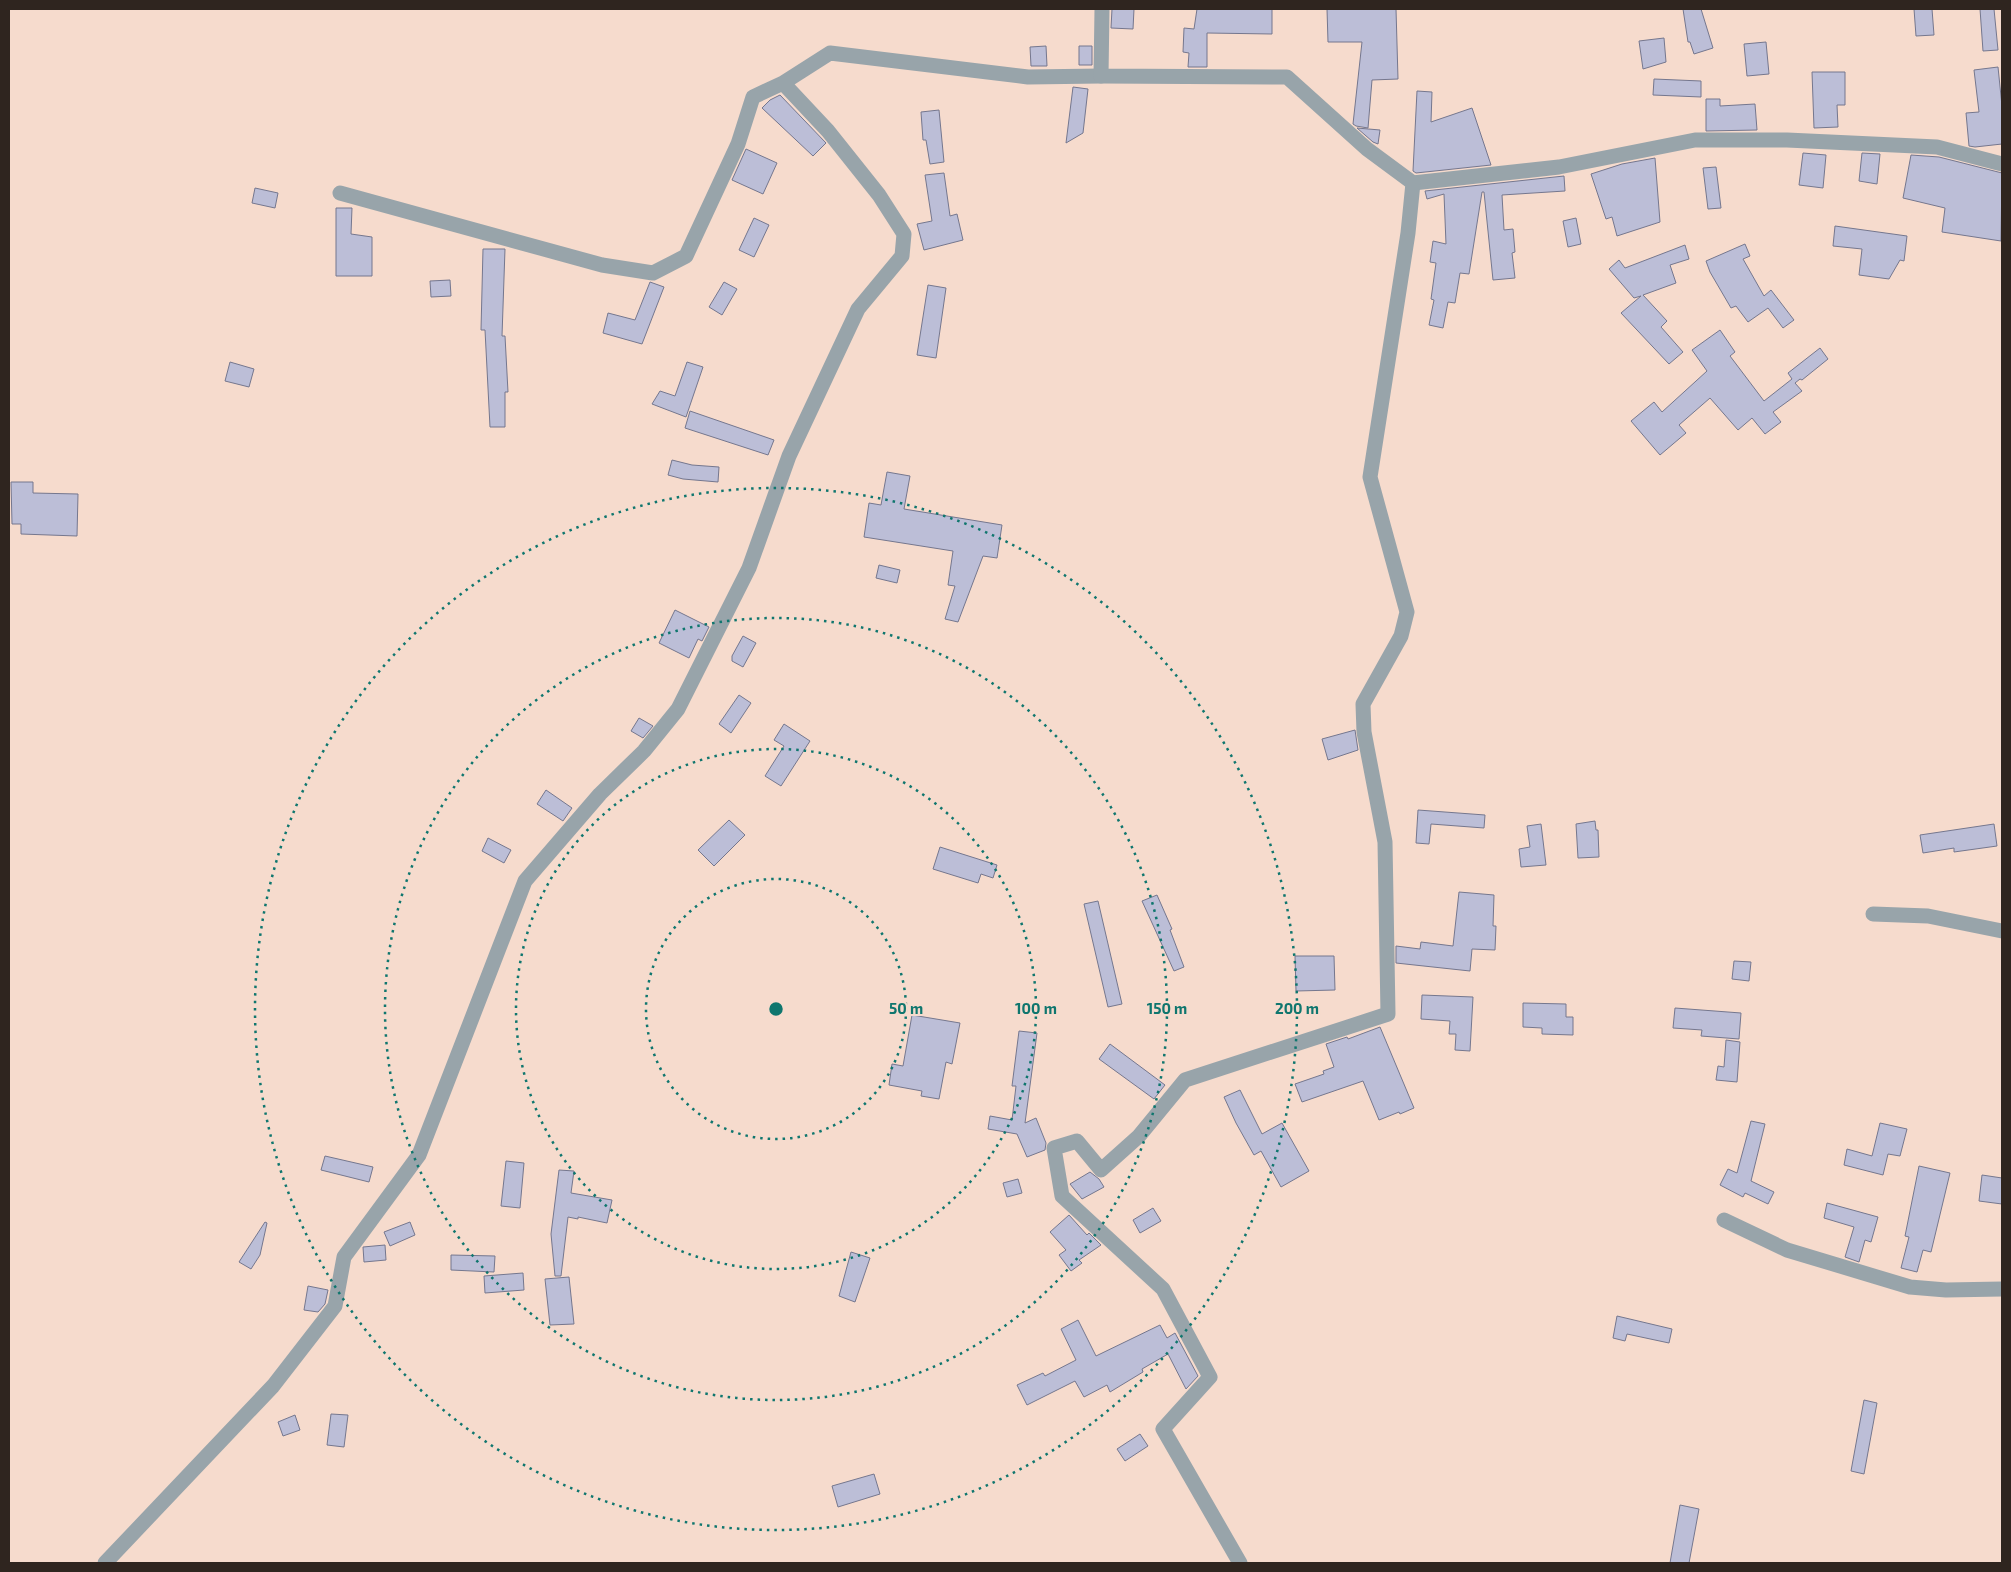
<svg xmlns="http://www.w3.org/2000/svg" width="2011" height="1572" font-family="'Exo 2',sans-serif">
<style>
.building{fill:#bcbed7;stroke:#75778e}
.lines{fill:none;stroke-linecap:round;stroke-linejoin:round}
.minor{stroke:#98a4aa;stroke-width:15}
.tertiary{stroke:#98a4aa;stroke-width:15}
.ring{fill:none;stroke:#0f766e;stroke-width:2.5;stroke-dasharray:2.5 5}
.centre{fill:#0f766e;stroke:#f6dbcd;stroke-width:2.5}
.ring-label{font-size:15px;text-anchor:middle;font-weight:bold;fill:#0f766e;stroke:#f6dbcd;stroke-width:4;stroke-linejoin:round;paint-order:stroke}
</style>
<rect width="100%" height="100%" fill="#f6dbcd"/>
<!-- building -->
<path class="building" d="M1112 9H1134L1133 29 1111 28Z
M1197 9H1272V34L1207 33V67H1188L1189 53 1183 52 1184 28 1194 29Z
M1327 9H1396L1398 79 1372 80 1368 128 1356 126 1353 124 1362 42H1328Z
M1683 9H1701L1713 48 1694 54 1690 42H1688Z
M1914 9H1932L1934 35 1916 36Z
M1980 9H1994L1998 50 1983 51Z
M1664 38 1666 62 1643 69 1639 41Z
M1766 42 1769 74 1747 76 1744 44Z
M1046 46 1047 66H1031L1030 47Z
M1079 46H1092V65H1079Z
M1998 67 2002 106V144L1975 147 1969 146 1966 113 1979 112 1974 70Z
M1812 72H1845V105H1837L1838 127 1814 128Z
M1654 79 1701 81V97L1653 95Z
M1073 87 1088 89 1083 133 1066 143Z
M1417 91 1432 92 1431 122 1472 108 1491 165 1416 173 1413 171Z
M780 95 826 143 813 156 762 108 770 100Z
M1706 99H1720V106L1755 104 1757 130 1706 131Z
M939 110 944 162 930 164 926 140H923L921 112Z
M1357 128 1380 130 1378 144 1373 142Z
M746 149 777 163 763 194 732 180Z
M1803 153 1826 155 1823 188 1799 185Z
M1862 153 1880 154 1877 184 1859 181Z
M1911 155 1939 157 2002 173 2001 241 1942 232 1945 208 1903 198Z
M1655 158 1660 222 1617 236 1612 217 1606 219 1591 174 1622 164Z
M1716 167 1721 208 1708 209 1703 168Z
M944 173 950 216 957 214 963 240 924 250 917 224 932 221 925 175Z
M1564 176 1565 191 1502 195 1504 230 1513 229 1515 252 1512 253 1515 278 1493 280 1484 192H1482L1469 274 1460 273 1455 303 1448 302 1443 328 1429 325 1434 300 1431 299 1436 263 1430 262 1433 241 1446 244 1444 194 1427 199 1425 191Z
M255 188 278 193 275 208 252 203Z
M336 208H352L351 234 372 237V276H336Z
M754 218 769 225 754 257 739 250Z
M1576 218 1581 244 1568 247 1563 221Z
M1835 226 1907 236 1904 261 1900 260 1889 279 1859 275 1862 249 1833 246Z
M1745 244 1750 256 1743 259 1764 296 1771 290 1794 320 1783 328 1768 308 1748 322 1736 306 1731 308 1710 272 1706 261Z
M1685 245 1689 259 1670 265 1676 283 1643 295 1667 321 1661 327 1683 352 1669 364 1621 313 1641 296 1634 298 1609 269 1619 260 1625 268Z
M483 249H505L502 336H505L508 392H505V427H490L485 330H481Z
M450 280 451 296 431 297 430 281Z
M650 282 664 287 642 344 603 333 608 313 635 320Z
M724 282 737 289 722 315 709 307Z
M928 285 946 288 936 358 917 355Z
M1720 330 1735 352 1730 356 1764 401 1792 379 1788 373 1820 348 1828 359 1802 380 1800 379 1795 383 1802 391 1773 412 1781 422 1765 434 1752 418 1738 430 1710 398 1679 425 1686 433 1660 455 1631 421 1654 402 1662 412 1707 371 1692 350Z
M230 362 254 369 249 387 225 381Z
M687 362 703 367 686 417 652 404 660 391 675 396Z
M690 411 774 440 768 455 685 428Z
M672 460 692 465 719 467 718 482 683 479 668 475Z
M887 472 910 476 904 509 1002 525 997 558 983 556 958 622 945 619 955 586 948 585 953 551 864 537 869 503 881 505Z
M11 482H33V493L78 494 77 536 21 534V524H12Z
M879 565 900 570 897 583 876 578Z
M675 610 709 627 702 641 698 639 689 658 659 643Z
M743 636 756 643 743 667 732 661V656Z
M739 695 751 703 731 733 719 724Z
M639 718 653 726 643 738 631 731Z
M784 724 810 741 781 786 765 776 784 746 774 740Z
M1355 730 1358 750 1328 760 1322 739Z
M546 790 572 808 563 821 537 804Z
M1418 810 1485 815 1484 828 1431 824 1429 844 1416 843Z
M729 820 745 835 714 866 698 850Z
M1595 821 1596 830H1598L1599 857 1578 858 1576 824Z
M1541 824 1546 865 1521 867 1519 849 1530 847 1527 826Z
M1994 824 1997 846 1954 852V848L1923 853 1920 835Z
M488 838 511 850 504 863 482 851Z
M940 847 997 865 993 878 981 874 978 883 933 869Z
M1459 892 1494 895 1493 926H1496L1495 950 1472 949 1470 971 1396 963V946L1420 949 1421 942 1453 946Z
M1157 895 1172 929 1170 930 1184 967 1174 971 1142 901Z
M1098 901 1122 1004 1108 1007 1084 904Z
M1295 956H1334L1335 990 1296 991Z
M1734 961 1751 962 1749 981 1732 979Z
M1422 995 1473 997 1470 1051 1455 1050 1456 1034H1449L1450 1021 1421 1019Z
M1523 1003 1566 1004V1017H1573V1035L1542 1034V1028L1523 1027Z
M1675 1008 1741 1013 1739 1039 1701 1036 1702 1030 1673 1028Z
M912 1015 960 1023 952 1064 946 1062 939 1099 921 1096 922 1091 889 1085 892 1064 903 1066Z
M1380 1027 1414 1108 1400 1114 1399 1112 1379 1120 1363 1081 1302 1102 1295 1084 1324 1074 1323 1071 1334 1067 1326 1044 1347 1037 1348 1039Z
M1019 1031 1037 1033 1025 1123 1036 1118 1046 1143 1045 1150 1027 1157 1017 1134 988 1129 990 1116 1012 1120 1016 1086H1012Z
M1726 1040 1740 1042 1737 1082 1716 1080 1718 1066 1724 1067Z
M1110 1044 1165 1085 1154 1099 1099 1059Z
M1240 1090 1262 1134 1282 1123 1309 1171 1281 1187 1261 1151 1254 1155 1236 1123 1224 1097Z
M1751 1121 1765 1124 1751 1181 1774 1192 1768 1204 1745 1193 1743 1197 1720 1185 1728 1169 1737 1173Z
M1880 1123 1907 1129 1900 1156 1888 1154 1883 1175 1844 1165 1847 1149 1872 1156Z
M325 1156 373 1167 369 1182 321 1170Z
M506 1161 524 1163 520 1208 501 1206Z
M1919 1166 1950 1173 1931 1252 1923 1250 1917 1272 1901 1268 1909 1237 1905 1236Z
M559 1170 574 1171 571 1193 612 1200 607 1223 578 1217V1219L568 1217 561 1276H555L551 1234Z
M1090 1172 1099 1179 1104 1187 1082 1199 1070 1184Z
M1982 1175 2002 1178V1204L1979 1201Z
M1018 1179 1022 1193 1007 1197 1003 1183Z
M1827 1203 1878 1217 1871 1242 1865 1240 1859 1262 1845 1257 1854 1227 1824 1218Z
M1153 1208 1161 1221 1140 1233 1133 1220Z
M1069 1215 1087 1235 1089 1233 1101 1245 1079 1260 1082 1263 1071 1271 1059 1255 1066 1250 1050 1232Z
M265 1222 267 1223 260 1255 251 1269 239 1262Z
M410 1222 415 1235 390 1246 384 1232Z
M385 1245 386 1260 364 1262 363 1247Z
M851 1252 870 1258 855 1302 839 1296Z
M451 1255 495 1256 494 1272 451 1270Z
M523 1273 524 1290 485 1293 484 1276Z
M569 1277 574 1324 550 1325 545 1279Z
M308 1286 328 1290 325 1304 318 1312 304 1310Z
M1617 1316 1672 1329 1669 1343 1627 1334 1625 1341 1613 1338Z
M1078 1320 1096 1356 1160 1325 1167 1338 1175 1333 1198 1376 1186 1389 1168 1354 1142 1369 1143 1372 1110 1392 1107 1385 1084 1397 1075 1381 1027 1405 1017 1385 1043 1373 1045 1376 1076 1360 1061 1329Z
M1864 1400 1877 1403 1864 1474 1851 1471Z
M331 1414 348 1415 344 1447 327 1445Z
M295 1415 300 1430 283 1436 278 1422Z
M1140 1434 1148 1446 1125 1461 1117 1449Z
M874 1474 880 1494 838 1507 832 1486Z
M1680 1505 1699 1509 1689 1563H1670Z"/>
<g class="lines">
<!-- minor -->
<path class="minor" d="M1413 183 1559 167 1695 140H1787L1937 147 2002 164
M340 193 602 265 653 273 686 256 738 144 753 97 783 83 830 53 1028 77 1101 76
M1873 914 1928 916 2002 931
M1724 1220 1787 1250 1910 1287 1946 1290 2002 1289
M105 1563 273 1386 335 1306 344 1257 419 1155 525 881 600 794 644 751 678 709 749 568 789 456 858 309 902 256 904 234 879 195 828 131 783 83"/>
<!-- tertiary -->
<path class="tertiary" d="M1102 9 1101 76 1287 77 1367 149 1413 183 1408 233 1370 477 1407 612 1401 636 1363 704 1364 732 1385 842 1388 1014 1185 1080 1139 1136 1101 1170 1077 1141 1054 1148 1062 1196 1163 1289 1210 1377 1163 1429 1240 1563"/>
</g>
<!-- distance rings -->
<g class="ring">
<circle cx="776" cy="1009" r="130"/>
<circle cx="776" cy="1009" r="260"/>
<circle cx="776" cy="1009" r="391"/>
<circle cx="776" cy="1009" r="521"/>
</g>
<circle cx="776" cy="1009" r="8" class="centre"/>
<g class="ring-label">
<text x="906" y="1014">50 m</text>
<text x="1036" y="1014">100 m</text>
<text x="1167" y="1014">150 m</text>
<text x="1297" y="1014">200 m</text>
</g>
<!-- border -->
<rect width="2011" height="1572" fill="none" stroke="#2f251f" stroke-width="20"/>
</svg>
